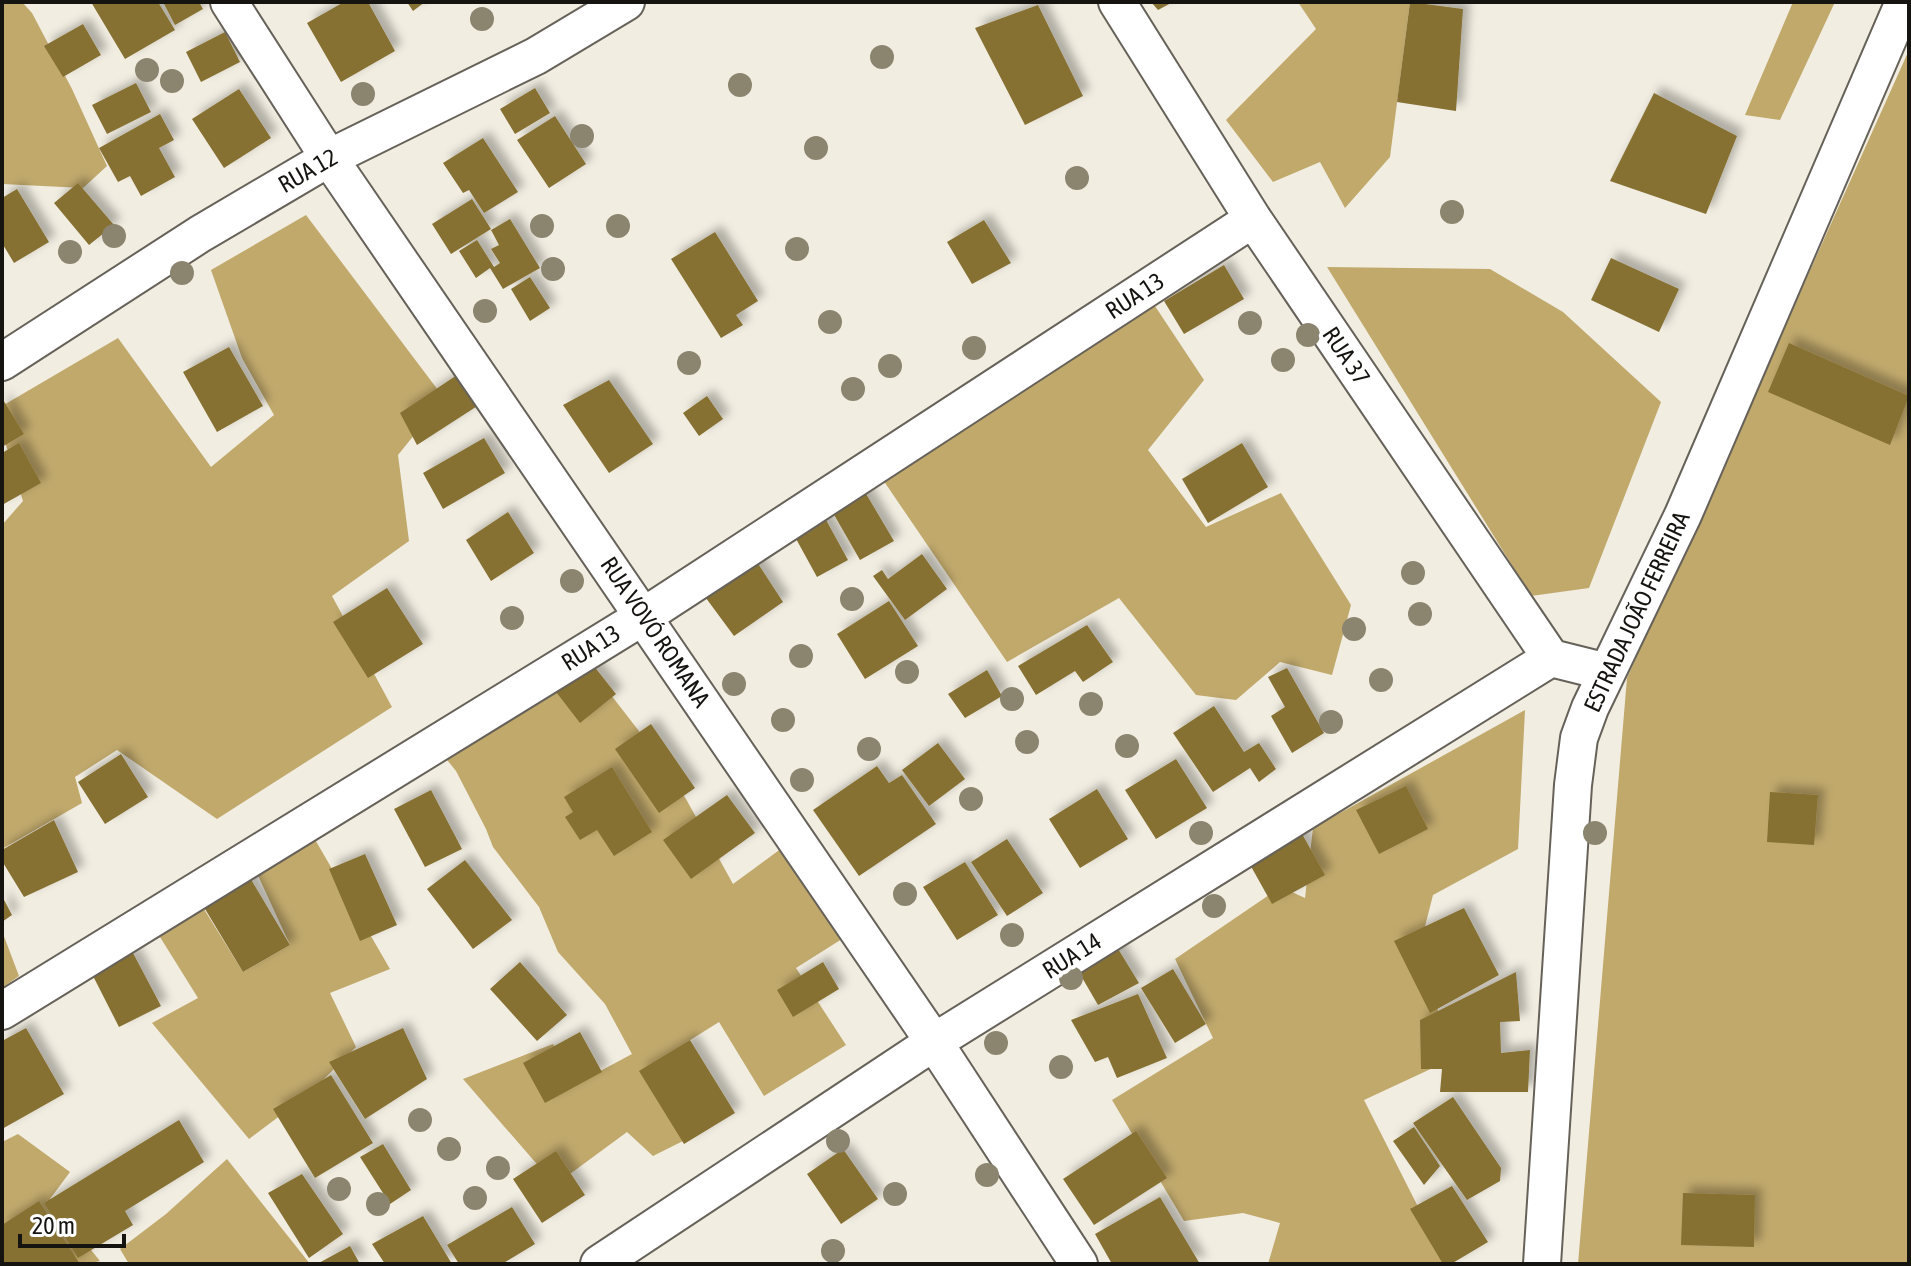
<svg xmlns="http://www.w3.org/2000/svg" width="1911" height="1266" font-family="'Asap Condensed',sans-serif">
<style>
.forest{fill:#c1a96c}
.building{fill:#867033;filter:url(#shadow)}
.lines{fill:none;stroke-linecap:round;stroke-linejoin:round}
.minor-casing{stroke:#666259;stroke-width:40}
.minor{stroke:#fff;stroke-width:36}
.tree{fill:#8b846f}
.labels{text-anchor:middle;stroke-width:8;stroke-linejoin:round;paint-order:stroke}
.street-label{font-size:24px;fill:#151410;stroke:#fff}
</style>
<defs>
<filter id="shadow"><feDropShadow dx="7" dy="-7" stdDeviation="4" flood-color="#0004"/></filter>
</defs>
<rect width="100%" height="100%" fill="#f1ede1"/>
<!-- forest -->
<path class="forest" d="M2 2H22L32 13 72 89 107 166 83 188 2 184Z
M1298 2H1410L1390 157 1345 208 1320 162 1273 182 1226 120 1316 29Z
M1793 2H1835L1780 120 1745 115Z
M1909 50V1264H1578L1627 678Z
M306 215 444 398 398 455 409 541 332 596 392 707 217 819 117 750 75 777 82 803 2 849V525L23 501 2 432V406L118 338 211 467 274 415 242 358 211 270Z
M1327 267 1490 269 1563 312 1661 402 1589 588 1531 596Z
M1149 297 1204 380 1148 450 1206 527 1281 493 1351 605 1332 675 1280 662 1236 700 1196 695 1119 598 1007 662 879 474Z
M587 664 642 735 686 799 733 884 786 845 842 939 796 968 846 1045 764 1096 719 1022 668 1054 713 1126 653 1156 627 1132 555 1185 463 1079 553 1044 576 1084 632 1054 605 1004 558 952 539 907 493 847 486 829 456 771 435 745Z
M1525 710 1518 849 1433 895 1421 942 1450 1060 1364 1100 1447 1264H1268L1280 1223 1243 1213 1184 1221 1112 1100 1213 1038 1175 959 1281 887 1305 898 1313 828Z
M306 824 390 969 330 993 356 1047 309 1094 249 1139 152 1023 198 998 160 937 194 893 243 972 290 945 250 858Z
M2 931 19 976 2 988Z
M18 1134 70 1172 50 1199 100 1261 88 1264H2V1142Z
M227 1159 310 1264H129L120 1249 166 1214Z"/>
<!-- building -->
<path class="building" d="M91 2H158L175 30 125 59Z
M163 2H199L203 9 175 25Z
M344 2H368L395 51 341 82 307 23Z
M407 2H425L413 11Z
M1151 2H1173L1158 10Z
M1410 2 1463 9 1456 111 1397 102Z
M1038 5 1083 96 1025 125 975 28Z
M83 24 101 55 63 77 44 46Z
M225 32 240 62 201 82 186 52Z
M136 83 151 112 107 134 92 105Z
M535 88 550 113 515 134 500 109Z
M239 89 271 138 224 168 192 119Z
M1654 93 1737 136 1706 214 1610 181Z
M160 114 174 140 159 148 175 177 141 196 130 176 118 182 99 148Z
M555 116 586 164 549 188 517 140Z
M483 138 518 192 484 213 469 190 463 193 443 163Z
M78 183 114 225 89 245 54 203Z
M17 189 49 242 14 263 2 243V198Z
M472 199 491 229 451 254 432 224Z
M510 219 540 268 503 289 490 268 476 278 459 251 477 240 494 267 500 263 491 249 499 245 491 230Z
M984 220 1011 263 972 284 947 242Z
M715 232 758 301 736 315 743 325 721 338 671 259Z
M1611 258 1679 289 1659 332 1591 300Z
M1224 265 1244 299 1184 334 1164 301Z
M530 277 550 308 530 321 511 289Z
M1789 343 1909 396 1890 445 1768 392Z
M229 347 263 406 217 432 183 372Z
M460 373 482 403 417 445 400 413Z
M609 380 653 444 609 473 563 405Z
M707 396 723 419 699 436 683 413Z
M2 398 24 434 2 447Z
M484 438 505 473 443 509 423 473Z
M19 443 41 483 2 505V453Z
M1242 443 1268 487 1208 523 1182 479Z
M862 487 894 541 860 560 829 506Z
M820 509 848 560 817 577 789 526Z
M508 512 534 553 491 581 466 540Z
M922 554 947 589 905 620 873 576 882 570 888 579Z
M755 559 783 602 734 636 703 594Z
M387 588 423 644 368 678 333 622Z
M889 601 918 646 865 679 837 634Z
M1087 625 1113 662 1083 682 1075 671 1036 695 1018 666Z
M586 656 616 694 580 723 550 684Z
M1287 668 1324 733 1292 753 1271 716 1285 707 1268 677Z
M987 670 1002 696 965 718 948 694Z
M1214 706 1244 752 1259 743 1276 769 1259 782 1250 768 1213 792 1173 733Z
M651 724 695 788 659 813 615 749Z
M938 743 965 779 929 806 902 770Z
M121 754 148 797 105 824 78 782Z
M1176 759 1207 808 1156 839 1125 790Z
M877 766 889 783 902 775 936 824 859 876 813 810Z
M612 767 652 832 614 856 597 830 580 840 565 817 573 812 564 797Z
M1406 786 1428 829 1379 854 1356 810Z
M1097 789 1128 839 1080 868 1049 819Z
M431 790 462 849 425 867 394 809Z
M1770 792 1818 795 1814 845 1767 842Z
M727 795 755 833 691 879 663 840Z
M54 820 78 872 24 897 2 861V850Z
M1301 832 1325 875 1272 904 1248 861Z
M1007 839 1043 893 1007 916 971 862Z
M365 854 397 925 360 941 329 869Z
M465 860 512 920 473 949 427 889Z
M965 862 998 915 957 940 923 887Z
M243 866 290 945 243 972 196 894Z
M2 896 12 915 2 922Z
M1464 908 1499 975 1430 1013 1394 941Z
M1112 939 1139 983 1098 1005 1073 962Z
M133 953 161 1006 119 1027 92 974Z
M520 962 567 1015 537 1041 490 989Z
M823 962 839 989 793 1017 777 990Z
M1173 969 1206 1024 1175 1043 1141 988Z
M1516 972 1520 1021 1500 1022 1501 1053 1530 1050 1528 1092H1440L1442 1069H1421L1420 1020Z
M1138 994 1167 1058 1117 1078 1108 1057 1095 1062 1071 1020Z
M26 1028 64 1094 2 1129V1041Z
M403 1028 427 1079 365 1119 329 1062Z
M580 1032 602 1072 545 1103 523 1063Z
M690 1040 735 1113 684 1144 639 1071Z
M331 1075 373 1143 315 1178 273 1109Z
M1453 1097 1501 1168 1500 1181 1467 1200 1413 1123Z
M179 1120 204 1162 125 1211 133 1225 78 1258 44 1203Z
M1414 1127 1440 1166 1424 1185 1393 1141Z
M1136 1131 1167 1178 1094 1225 1063 1179Z
M383 1144 411 1190 390 1204 360 1157Z
M843 1149 878 1199 841 1224 807 1174Z
M556 1151 585 1195 542 1223 513 1179Z
M302 1174 343 1234 309 1258 268 1193Z
M1452 1186 1488 1242 1451 1264H1443L1410 1209Z
M1683 1193 1755 1195 1754 1247 1681 1245Z
M1160 1197 1200 1264H1112L1095 1234Z
M39 1201 80 1264H2V1225Z
M512 1207 535 1244 502 1264H459L447 1245Z
M423 1216 452 1264H385L372 1244Z
M350 1246 360 1264H317Z"/>
<g class="lines">
<defs>
<path id="minor" d="M229 2 329 158 934 1042 1079 1264
M1117 2 1253 219 1551 658 1607 672
M2 362 200 234 329 158 536 56 626 2
M2 1011 644 616 1253 219
M599 1264 934 1042 1551 658
M1542 1264 1573 785 1579 738 1590 708 1683 515 1904 2"/>
</defs>
<!-- minor casing -->
<use href="#minor" class="minor-casing"/>
<!-- minor -->
<use href="#minor" class="minor"/>
</g>
<!-- trees -->
<g class="tree">
<circle cx="482" cy="19" r="12"/>
<circle cx="882" cy="57" r="12"/>
<circle cx="147" cy="70" r="12"/>
<circle cx="172" cy="81" r="12"/>
<circle cx="740" cy="85" r="12"/>
<circle cx="363" cy="94" r="12"/>
<circle cx="582" cy="136" r="12"/>
<circle cx="816" cy="148" r="12"/>
<circle cx="1077" cy="178" r="12"/>
<circle cx="1452" cy="212" r="12"/>
<circle cx="542" cy="226" r="12"/>
<circle cx="618" cy="226" r="12"/>
<circle cx="114" cy="236" r="12"/>
<circle cx="797" cy="249" r="12"/>
<circle cx="70" cy="252" r="12"/>
<circle cx="553" cy="269" r="12"/>
<circle cx="182" cy="273" r="12"/>
<circle cx="485" cy="311" r="12"/>
<circle cx="830" cy="322" r="12"/>
<circle cx="1250" cy="323" r="12"/>
<circle cx="1308" cy="335" r="12"/>
<circle cx="974" cy="348" r="12"/>
<circle cx="1283" cy="360" r="12"/>
<circle cx="689" cy="363" r="12"/>
<circle cx="890" cy="366" r="12"/>
<circle cx="853" cy="389" r="12"/>
<circle cx="1413" cy="573" r="12"/>
<circle cx="572" cy="581" r="12"/>
<circle cx="852" cy="599" r="12"/>
<circle cx="1420" cy="614" r="12"/>
<circle cx="512" cy="618" r="12"/>
<circle cx="1354" cy="629" r="12"/>
<circle cx="801" cy="656" r="12"/>
<circle cx="907" cy="672" r="12"/>
<circle cx="1381" cy="680" r="12"/>
<circle cx="734" cy="684" r="12"/>
<circle cx="1012" cy="699" r="12"/>
<circle cx="1091" cy="704" r="12"/>
<circle cx="783" cy="720" r="12"/>
<circle cx="1331" cy="722" r="12"/>
<circle cx="1027" cy="742" r="12"/>
<circle cx="1127" cy="746" r="12"/>
<circle cx="869" cy="749" r="12"/>
<circle cx="802" cy="780" r="12"/>
<circle cx="971" cy="799" r="12"/>
<circle cx="1201" cy="833" r="12"/>
<circle cx="1595" cy="833" r="12"/>
<circle cx="905" cy="894" r="12"/>
<circle cx="1214" cy="906" r="12"/>
<circle cx="1012" cy="935" r="12"/>
<circle cx="1071" cy="978" r="12"/>
<circle cx="996" cy="1043" r="12"/>
<circle cx="1061" cy="1067" r="12"/>
<circle cx="420" cy="1120" r="12"/>
<circle cx="838" cy="1141" r="12"/>
<circle cx="449" cy="1149" r="12"/>
<circle cx="498" cy="1168" r="12"/>
<circle cx="987" cy="1175" r="12"/>
<circle cx="339" cy="1189" r="12"/>
<circle cx="895" cy="1194" r="12"/>
<circle cx="475" cy="1198" r="12"/>
<circle cx="378" cy="1204" r="12"/>
<circle cx="833" cy="1251" r="12"/>
</g>
<g class="labels">
<!-- street labels -->
<g class="street-label">
<text transform="translate(308 171) rotate(-30)" y="8">RUA 12</text>
<text transform="translate(1135 296) rotate(-33)" y="8">RUA 13</text>
<text transform="translate(1346 356) rotate(56)" y="8">RUA 37</text>
<text transform="translate(1637 612) rotate(-65)" y="8">ESTRADA JOÃO FERREIRA</text>
<text transform="translate(655 632) rotate(56)" y="8">RUA VOVÓ ROMANA</text>
<text transform="translate(591 648) rotate(-32)" y="8">RUA 13</text>
<text transform="translate(1072 956) rotate(-32)" y="8">RUA 14</text>
</g>
</g>
<!-- border -->
<rect width="1911" height="1266" fill="none" stroke="#151410" stroke-width="8"/>
<!-- scale -->
<path d="M20 1234v12h104v-12" fill="none" stroke="#151410" stroke-width="4"/>
<text x="32" y="1234" font-size="24" fill="#151410" stroke="#ffffff" stroke-width="6" paint-order="stroke">20 m</text>
</svg>
